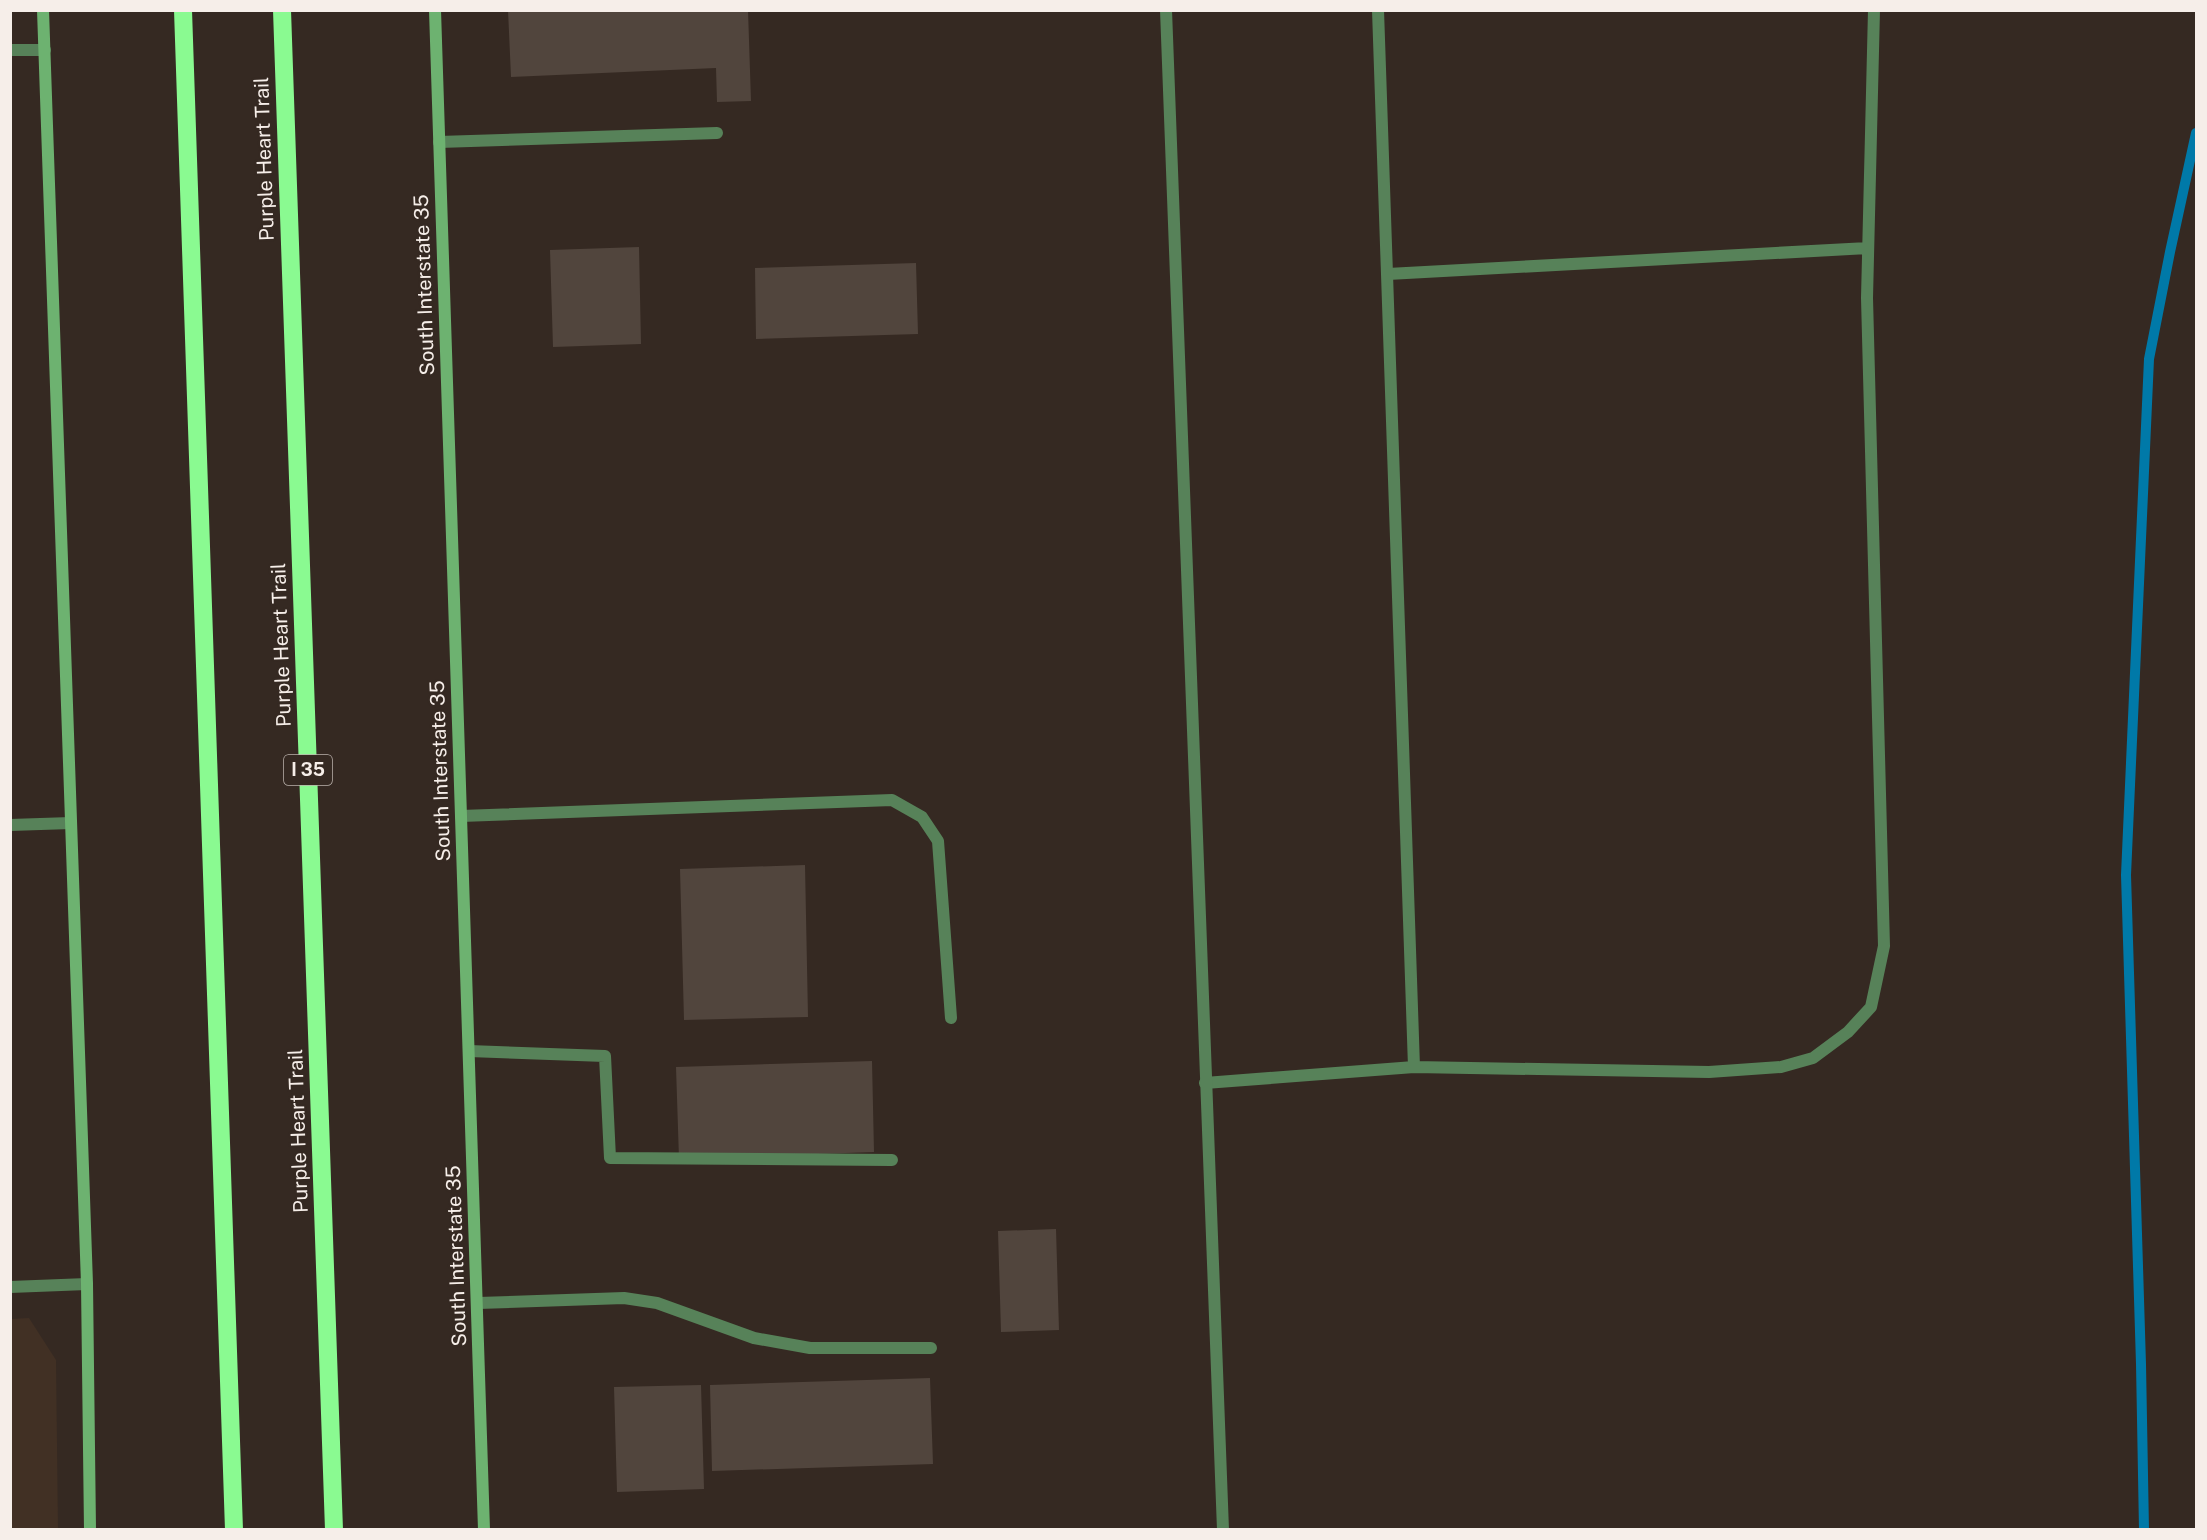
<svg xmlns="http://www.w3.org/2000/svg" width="2207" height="1540" font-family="'Public Sans',sans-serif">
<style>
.built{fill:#413024}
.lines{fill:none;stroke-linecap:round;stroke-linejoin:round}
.stream{stroke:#0079a8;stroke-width:10}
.building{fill:#51453d}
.lane{stroke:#578259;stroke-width:12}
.street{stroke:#578259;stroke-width:12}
.secondary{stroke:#6db270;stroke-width:12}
.highway{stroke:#8afa91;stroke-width:18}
.labels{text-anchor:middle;stroke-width:4.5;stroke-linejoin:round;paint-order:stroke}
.shield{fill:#352922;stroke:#bcb3ad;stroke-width:1.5}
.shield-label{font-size:18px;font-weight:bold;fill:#f6eee9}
.street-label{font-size:20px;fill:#f6eee9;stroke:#352922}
</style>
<rect width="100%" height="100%" fill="#352922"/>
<!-- built -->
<path class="built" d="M29 1318 56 1360 58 1529H11V1319Z"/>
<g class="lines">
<!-- stream -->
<path class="stream" d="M2144 1530 2141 1364 2126 875 2149 359 2170 252 2196 133"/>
</g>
<!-- building -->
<path class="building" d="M508 10H748L751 101 717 102 716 68 511 77Z
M639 247 641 344 553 347 550 250Z
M916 263 918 334 756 339 755 268Z
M805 865 808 1017 684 1020 680 869Z
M872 1061 874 1152 679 1159 676 1067Z
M1056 1229 1059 1330 1001 1332 998 1231Z
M930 1378 933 1464 712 1471 710 1385Z
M701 1385 704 1489 617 1492 614 1387Z"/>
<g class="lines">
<!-- lane -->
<path class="lane" d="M10 50H45
M439 142 717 133
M1388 274 1868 248
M461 816 892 800 922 817 938 841 951 1018
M10 825 71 823
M469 1051 605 1056 610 1158 892 1160
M1414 1067 1709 1072 1781 1067 1813 1058 1848 1032 1871 1007 1884 946 1867 298 1874 10
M1205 1083 1414 1067 1378 10
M478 1303 624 1298 657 1303 754 1338 810 1348H931"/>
<!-- street -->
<path class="street" d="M1166 10 1223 1530
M10 1287 87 1284"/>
<!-- secondary -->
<path class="secondary" d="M43 10 87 1284 90 1530
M435 10 484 1530"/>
<!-- highway -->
<path class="highway" d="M183 10 234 1530
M282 10 334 1530"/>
</g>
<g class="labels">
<!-- shield labels -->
<rect class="shield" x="284" y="755" width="48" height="30" rx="4.5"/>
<g class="shield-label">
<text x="308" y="776">I 35</text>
</g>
<!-- street labels -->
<g class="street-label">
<text transform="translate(264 159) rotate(-92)" y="7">Purple Heart Trail</text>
<text transform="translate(424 285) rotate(-92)" y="7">South Interstate 35</text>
<text transform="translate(281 645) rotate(-92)" y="7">Purple Heart Trail</text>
<text transform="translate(440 771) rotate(-92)" y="7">South Interstate 35</text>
<text transform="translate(298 1131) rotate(-92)" y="7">Purple Heart Trail</text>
<text transform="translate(456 1256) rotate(-92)" y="7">South Interstate 35</text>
</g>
</g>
<!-- border -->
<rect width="2207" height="1540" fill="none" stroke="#f6eee9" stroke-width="24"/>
</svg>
